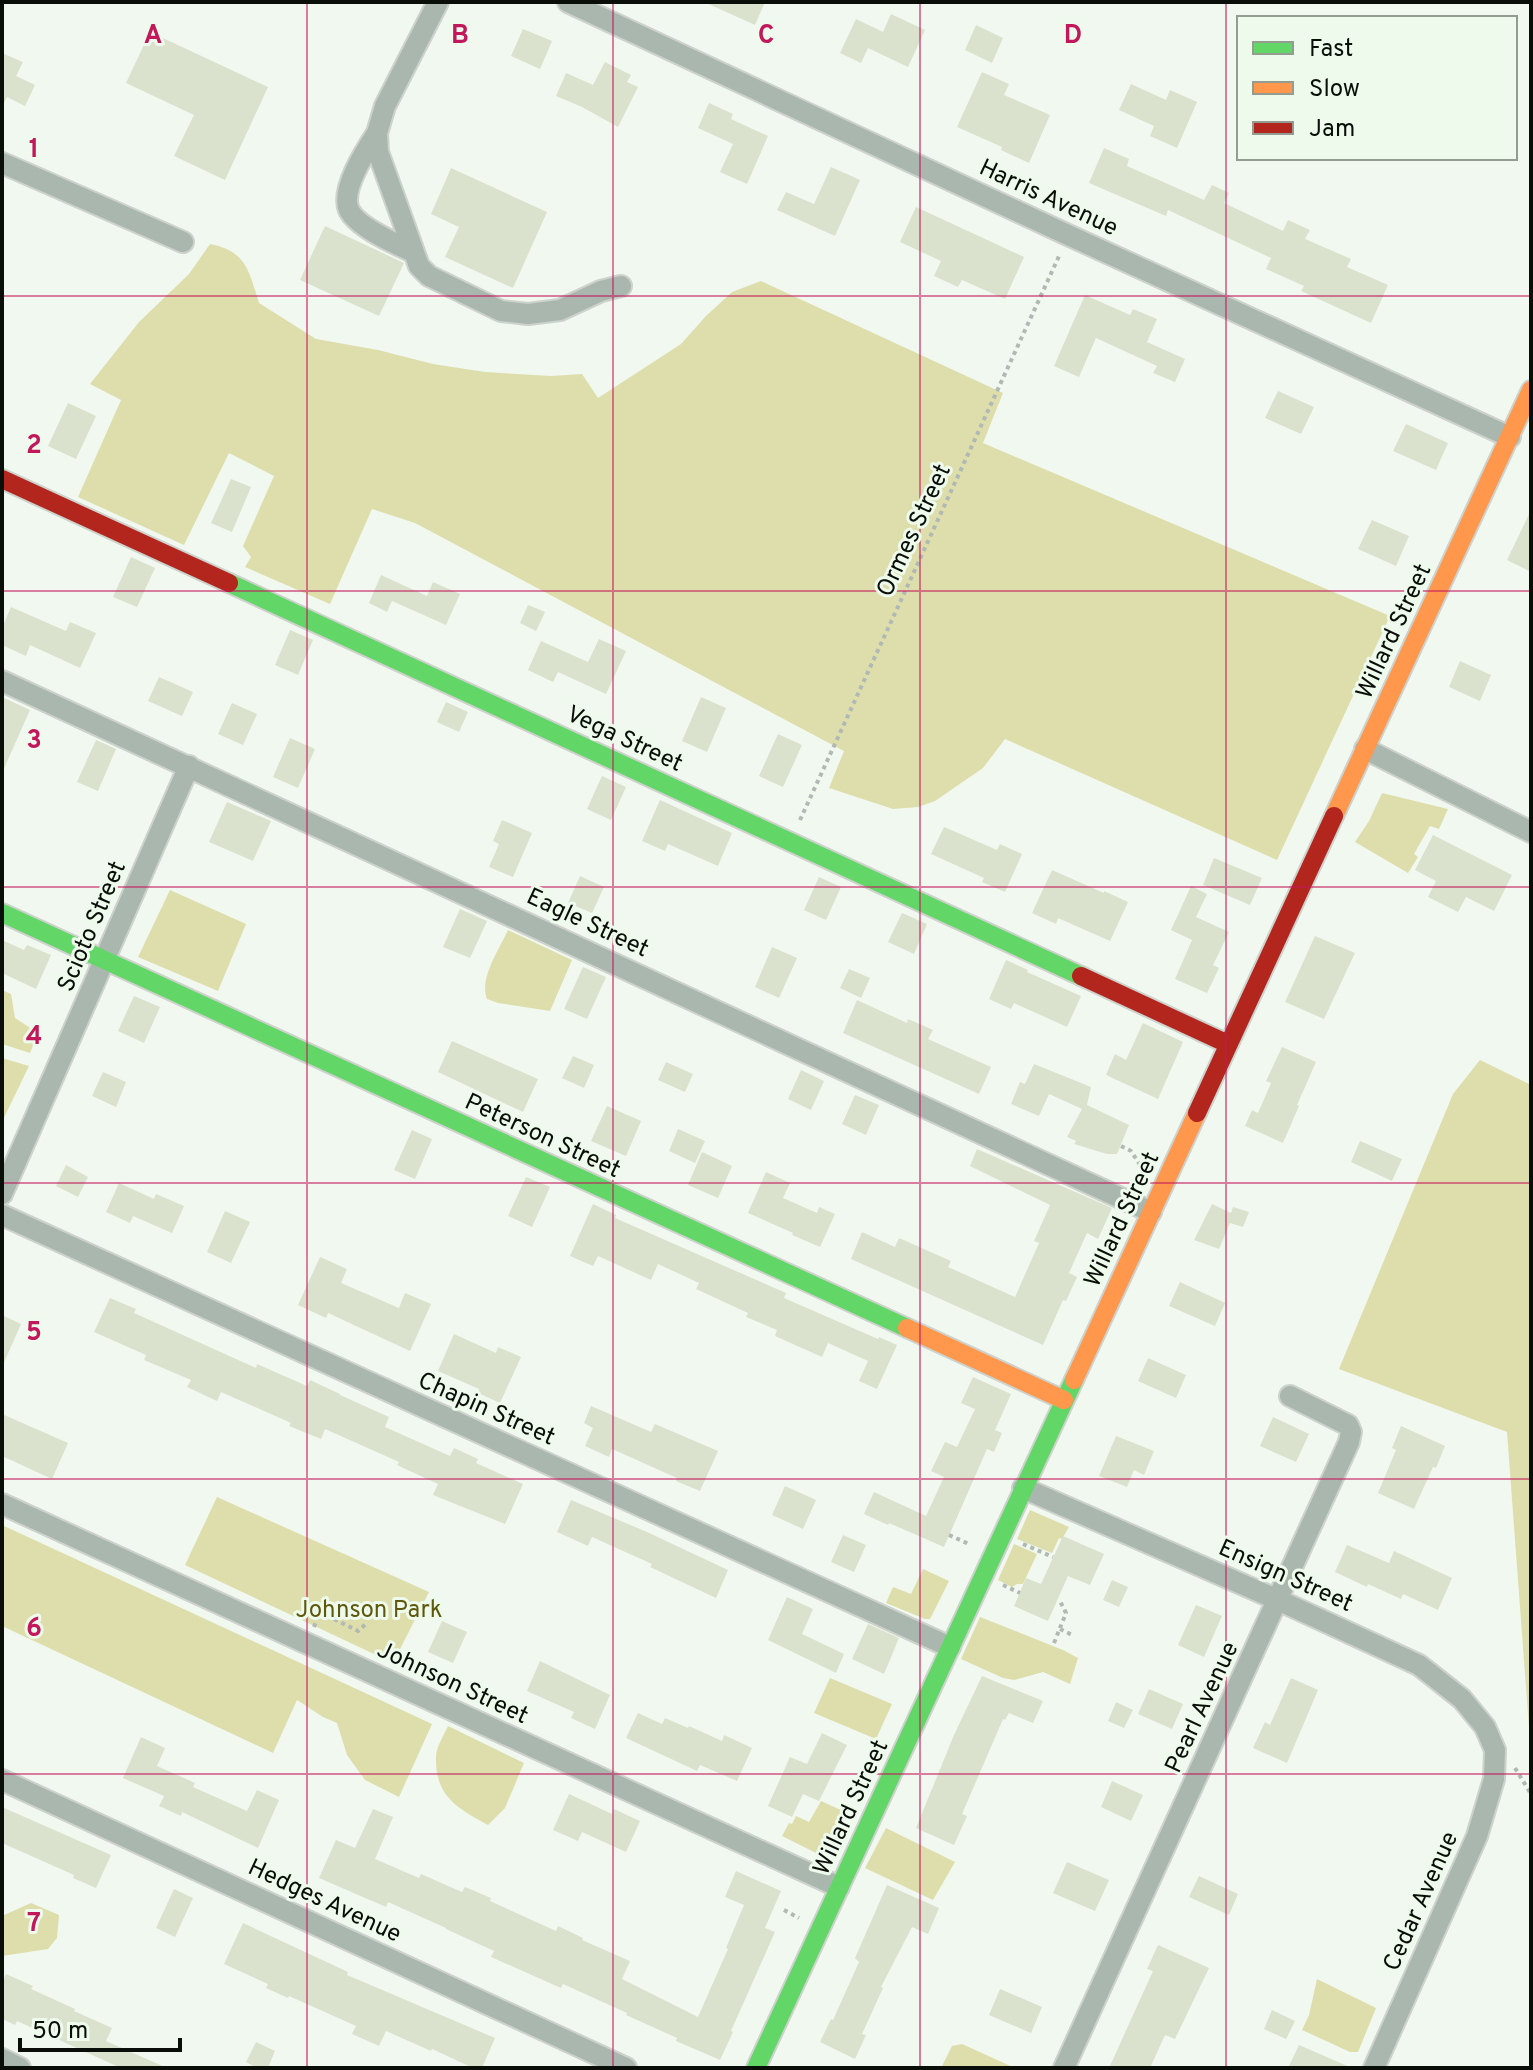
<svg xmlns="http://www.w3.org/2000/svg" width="1533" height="2070" font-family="Overpass,sans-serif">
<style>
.green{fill:#dedeac}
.building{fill:#dae2cd}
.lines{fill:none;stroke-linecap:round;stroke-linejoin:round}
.street-casing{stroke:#cdd2cc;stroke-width:24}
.fast-casing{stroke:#cdd2cc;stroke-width:22}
.slow-casing{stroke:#cdd2cc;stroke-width:22}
.jam-casing{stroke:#cdd2cc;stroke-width:22}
.path{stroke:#b0b9b3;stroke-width:4;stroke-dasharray:4 4;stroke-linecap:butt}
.street{stroke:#aab7af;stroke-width:20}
.fast{stroke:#63d668;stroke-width:18}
.slow{stroke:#ff974d;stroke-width:18}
.jam{stroke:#b3261e;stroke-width:18}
.grid{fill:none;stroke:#c2185b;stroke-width:2;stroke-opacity:0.55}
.labels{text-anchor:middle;stroke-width:6;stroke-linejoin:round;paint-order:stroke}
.street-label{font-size:24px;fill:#0a0e09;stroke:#eefbec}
.park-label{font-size:24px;fill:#5e580d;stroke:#eefbec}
.grid-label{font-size:26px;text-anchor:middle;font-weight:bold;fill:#c2185b;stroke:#eefbec;stroke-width:6;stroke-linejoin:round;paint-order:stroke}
</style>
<rect width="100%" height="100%" fill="#f1f8f0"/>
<!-- green -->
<path class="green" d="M210 244C247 251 249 272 259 303L316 339 378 350 433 364 485 372 551 376 582 374 598 398 681 344 706 316 732 292 761 281 1003 393 983 443 1390 616 1277 860 1005 739 983 768 935 801 918 807 893 809 829 788 844 751 415 523 372 509 330 604 245 567 251 557 243 546 274 476 229 453 184 545 78 497 121 400 90 384 139 322 189 274Z
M1382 793 1448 809 1439 829 1430 826 1414 854 1418 857 1408 873 1355 842 1369 821Z
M170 890 246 924 218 991 138 957Z
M508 930 572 960 550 1011 498 1003 487 999C479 978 499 950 508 930Z
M2 990 11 994 15 1018 38 1033 30 1053 2 1044Z
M2 1058 29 1066 2 1122Z
M1480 1060 1531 1085V1755L1507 1432 1339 1369 1453 1094Z
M217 1497 429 1592 393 1663 185 1565Z
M1030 1510 1069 1527 1062 1539 1059 1538 1052 1553 1017 1539Z
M2 1525 432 1724 399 1797 365 1780 347 1755 337 1723 323 1717 297 1700 273 1753 2 1626Z
M1014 1544 1037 1554 1023 1584H1017L1012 1587 998 1580Z
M923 1569 949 1581 930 1619H925L886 1603 893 1587 911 1594Z
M980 1617 1063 1650 1078 1658 1070 1684 1043 1672 1014 1680 1003 1678 961 1659Z
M830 1678 892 1704 876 1739 814 1713Z
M448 1726 524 1763 505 1808 488 1825C457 1808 435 1796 436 1757 436 1747 444 1735 448 1726Z
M821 1801 843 1811 824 1853 820 1855 782 1836 789 1823 792 1824 796 1816 809 1822Z
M886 1828 955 1862 933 1900 865 1868Z
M31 1903 59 1915 57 1938 48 1949 2 1956V1916Z
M1317 1979 1376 2008 1358 2052H1350L1302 2030 1309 2015Z
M962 2044 1015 2068H941L952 2046Z"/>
<!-- building -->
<path class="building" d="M704 2H765L755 25Z
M891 14 925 30 908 67 868 48 861 63 840 53 856 19 883 32Z
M976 25 1003 38 992 63 965 50Z
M523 29 552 41 540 69 511 56Z
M150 32 268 87 225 180 174 156 194 115 126 83Z
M2 53 23 62 16 76 35 85 25 106 7 97 2 107Z
M605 62 631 75 627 82 638 87 618 127 582 107 556 96 566 73 593 85Z
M982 72 1009 84 1004 95 1050 115 1029 163 1001 150 1002 147 957 127Z
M1131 84 1166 100 1170 90 1197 102 1177 148 1150 136 1154 126 1119 110Z
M709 103 733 114 731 119 768 136 747 184 720 172 733 144 698 128Z
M1104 148 1129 159 1127 166 1204 200 1212 185 1229 193 1224 203 1283 231 1288 220 1310 230 1305 239 1351 259 1347 267 1388 285 1371 323 1301 291 1304 286 1266 269 1271 258 1168 210 1166 216 1089 183Z
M831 167 860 180 835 236 777 210 786 192 814 204Z
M451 168 547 212 513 288 445 257 459 227 431 214Z
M916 207 1024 257 1005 299 962 280 958 287 934 276 941 261 900 242Z
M325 226 404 263 379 316 300 280Z
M1085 295 1130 315 1133 309 1157 319 1147 342 1185 359 1175 382 1153 373 1157 366 1096 338 1079 377 1054 366Z
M1278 391 1314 407 1301 434 1265 418Z
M68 403 96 416 76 459 48 446Z
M1406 424 1448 443 1436 470 1393 451Z
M231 479 251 487 232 532 211 523Z
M1531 510V572L1507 560Z
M1372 520 1409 536 1396 566 1358 549Z
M131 557 155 568 137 607 113 597Z
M381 575 427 596 433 582 460 594 446 625 392 601 387 612 369 603Z
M528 605 545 612 536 631 520 623Z
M11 607 66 631 70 622 96 633 80 668 30 645 26 656 2 645V628Z
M290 630 313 640 298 675 275 665Z
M599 639 626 651 606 694 558 672 553 682 528 670 541 641 588 662Z
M1460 661 1491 675 1480 701 1449 687Z
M159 677 193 692 182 716 148 701Z
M2 697 30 710 2 773Z
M701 697 726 708 707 752 682 741Z
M446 702 468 712 459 732 437 722Z
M232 703 257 714 243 745 218 734Z
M778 734 802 745 783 787 759 776Z
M290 738 315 749 298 788 273 777Z
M96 740 116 749 98 791 77 782Z
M602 776 626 787 611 820 587 809Z
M660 800 732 833 718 866 668 844 665 851 642 841Z
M227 802 271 821 253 861 209 842Z
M502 820 532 833 513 877 489 867 499 844 493 841Z
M944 827 997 850 1000 844 1022 854 1005 892 982 882 984 878 931 854Z
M1433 835 1512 875 1494 911 1466 897 1458 912 1428 897 1436 881 1415 870Z
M1214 858 1262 878 1250 905 1203 885Z
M1052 870 1104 893V891L1128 902 1110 941 1058 918 1056 924 1032 913Z
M580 876 604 887 592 913 568 903Z
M819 877 841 887 826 920 804 910Z
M1191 886 1207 894 1196 917 1229 932 1213 965 1219 968 1207 993 1175 979 1192 940 1171 930Z
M460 909 487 921 470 958 443 947Z
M902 913 927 924 914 954 888 942Z
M1315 936 1355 953 1324 1019 1285 1002Z
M2 940 24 950 27 945 51 955 36 989 2 973Z
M772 947 797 958 779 998 755 987Z
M1006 960 1028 970 1027 972 1081 996 1067 1027 1014 1003 1011 1009 989 999Z
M583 967 606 977 587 1019 564 1009Z
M849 969 870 978 861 998 840 988Z
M134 996 160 1007 144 1043 118 1031Z
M857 1000 907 1023 908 1019 933 1030 928 1039 991 1067 979 1094 843 1033Z
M1143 1023 1183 1042 1158 1099 1106 1075 1115 1054 1126 1060Z
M452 1041 538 1079 523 1112 438 1072Z
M1282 1047 1316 1062 1297 1105 1299 1106 1283 1143 1245 1126 1252 1110 1258 1113 1271 1083 1266 1081Z
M573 1056 594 1065 584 1088 562 1078Z
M666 1062 693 1074 685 1092 658 1080Z
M1034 1064 1091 1087 1087 1105 1129 1125 1117 1154H1107L1074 1144 1076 1141 1067 1137 1082 1109 1049 1094 1039 1116 1011 1104 1020 1082 1025 1084Z
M801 1070 824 1081 811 1110 788 1099Z
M103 1072 126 1082 116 1107 92 1096Z
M855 1095 879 1105 866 1135 842 1124Z
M607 1106 641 1121 626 1156 591 1141Z
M678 1129 705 1141 695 1163 669 1151Z
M412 1130 432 1139 415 1179 394 1170Z
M1360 1141 1402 1159 1392 1181 1351 1162Z
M977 1149 1112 1208 1098 1239 1087 1233 1069 1273 1077 1277 1066 1301 1063 1300 1043 1345 851 1259 862 1232 895 1247 899 1238 951 1261 948 1267 1015 1297 1039 1243 1034 1241 1050 1205 970 1166Z
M702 1152 732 1166 718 1198 688 1185Z
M66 1165 88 1177 78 1197 56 1186Z
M766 1172 790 1183 783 1198 817 1213 819 1207 835 1214 820 1247 792 1235 793 1233 748 1213Z
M526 1177 550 1187 532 1227 508 1216Z
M119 1183 154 1199 156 1194 184 1206 172 1233 133 1216 130 1223 106 1212Z
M593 1204 616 1215 615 1218 786 1293 784 1298 878 1339 879 1337 897 1345 877 1389 859 1381 868 1361 828 1343 822 1357 775 1336 777 1330 746 1317 748 1313 696 1289 699 1283 658 1264 651 1280 598 1256 593 1266 570 1256Z
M1212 1204 1231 1213 1233 1207 1249 1212 1243 1227 1230 1223 1219 1249 1194 1240Z
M225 1211 250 1222 231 1263 207 1252Z
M320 1257 347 1269 341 1283 399 1308 405 1293 431 1304 410 1351 328 1313 326 1318 298 1305Z
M1180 1282 1225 1303 1215 1326 1169 1306Z
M110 1298 136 1309 134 1313 256 1368 257 1364 307 1386 310 1380 340 1394V1395L389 1417 385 1427 450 1456 454 1448 478 1459 476 1463 523 1484 505 1524 433 1495 438 1484 397 1465 399 1462 325 1429 321 1439 289 1426 291 1423 221 1392 217 1401 187 1387 191 1380 144 1360 146 1355 94 1332Z
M2 1315 21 1324 2 1367Z
M454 1334 496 1353 498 1347 521 1357 500 1403 478 1393 479 1389 438 1371Z
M1148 1358 1186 1375 1176 1398 1138 1381Z
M973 1377 1011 1394 995 1430 1002 1433 994 1452 987 1449 944 1547 889 1523 888 1525 864 1514 874 1492 926 1516 944 1477 931 1471 945 1442 957 1447 975 1409 961 1403Z
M591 1406 651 1432 655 1424 718 1451 700 1491 676 1481 677 1478 612 1449 609 1457 585 1446 593 1428 584 1423Z
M2 1414 68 1443 52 1479 2 1456Z
M1273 1417 1309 1434 1296 1462 1260 1446Z
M1401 1426 1445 1446 1436 1468 1433 1467 1414 1509 1378 1493 1396 1450 1392 1448Z
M1116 1436 1154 1451 1144 1475 1134 1470 1127 1487 1099 1476Z
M785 1486 816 1500 803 1529 772 1515Z
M571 1500 647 1532 728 1570 716 1598 650 1567 652 1564 592 1537 588 1546 557 1532Z
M843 1535 866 1545 854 1572 831 1562Z
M1063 1536 1104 1554 1090 1585 1068 1576 1048 1621 1014 1606 1026 1578 1041 1584Z
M1347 1545 1389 1563 1394 1551 1452 1578 1438 1610 1403 1594 1401 1599 1368 1584 1367 1587 1335 1572Z
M1112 1580 1128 1587 1119 1607 1103 1600Z
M787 1597 813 1609 802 1634 844 1654 836 1673 768 1640Z
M1196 1605 1222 1616 1204 1657 1178 1645Z
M442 1621 467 1632 453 1663 428 1652Z
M868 1624 899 1638 884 1674 852 1659Z
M540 1661 610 1695 595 1729 571 1718 574 1712 527 1691Z
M982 1676 1043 1701 1033 1723 1009 1713 1005 1720 1003 1719 962 1814 967 1816 954 1845 916 1828 954 1735Z
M1291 1678 1318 1690 1287 1763 1253 1748 1265 1722 1270 1725Z
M1149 1689 1183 1704 1172 1729 1138 1714Z
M1116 1702 1133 1710 1124 1728 1108 1721Z
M638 1713 662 1724 665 1718 688 1728 689 1726 722 1741 724 1735 752 1748 737 1781 700 1765 697 1771 626 1738Z
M822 1733 847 1745 819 1801 803 1794 792 1817 768 1806 790 1757 807 1764Z
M141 1737 165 1748 157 1766 195 1783 193 1787 247 1811 257 1790 279 1800 258 1848 182 1812 181 1816 159 1806 164 1796 123 1778Z
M1112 1781 1143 1795 1131 1821 1101 1807Z
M569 1794 612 1814 614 1809 640 1821 626 1852 582 1832 578 1841 553 1830Z
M2 1807 111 1855 96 1888 73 1878 74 1875 2 1843Z
M373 1809 393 1817 375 1859 419 1878 421 1874 462 1892 465 1887 491 1898 490 1901 556 1931 558 1926 583 1938 582 1940 630 1961 622 1979 698 2017 728 1949 726 1948 744 1905 725 1897 736 1871 781 1891 765 1928 775 1932 731 2031 733 2032 720 2060 676 2041 677 2038 626 2015 627 2013 563 1984 561 1988 491 1957 494 1951 446 1929V1928L388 1902 386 1907 319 1878 336 1840 355 1848Z
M1067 1862 1109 1880 1095 1911 1053 1893Z
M1199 1876 1238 1894 1229 1915 1189 1897Z
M887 1885 939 1908 928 1934 912 1927 881 1987 883 1988 862 2034 866 2035 855 2059 820 2042 831 2019 833 2020 859 1962 855 1958Z
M174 1889 193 1898 175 1937 156 1928Z
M243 1923 348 1972 347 1975 495 2038 482 2068H473L432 2049 431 2051 386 2031 379 2046 352 2034 356 2026 289 1996 288 1998 266 1988 268 1984 224 1964Z
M1158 1945 1209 1968 1175 2039 1165 2035 1150 2068H1109L1153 1971 1147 1969Z
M6 1974 33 1986 31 1989 75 2009 74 2011 112 2028 106 2041 167 2068H121L17 2021 15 2025 2 2019V1983Z
M1000 1989 1042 2007 1031 2033 989 2015Z
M1272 2010 1295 2021 1286 2039 1264 2029Z
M256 2042 275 2051 268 2068H257L246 2062Z
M1299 2045 1352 2068H1288Z"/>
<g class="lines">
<defs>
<path id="street" d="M438 2 385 106 377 133 378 152 419 266 429 276 501 311 528 314 560 310 601 291 621 286
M568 2 1068 235 1510 437
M377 133C366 150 340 190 349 210 357 227 396 244 413 252
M2 163 183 242
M2 681 1151 1212
M1365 749 1531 832
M2 1194 189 766
M2 1215 950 1647
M1023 1488 1278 1600 1419 1665 1462 1699 1485 1727 1495 1750 1494 1779 1477 1836 1374 2068
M2 1504 839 1887
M2 1780 626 2068
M2 2059 20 2068
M1064 2068 1349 1442 1351 1432 1348 1425 1290 1396"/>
<path id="fast" d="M229 583 1081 976
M2 913 907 1328
M756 2068 1074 1380"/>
<path id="slow" d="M1334 816 1531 390
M907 1328 1064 1400
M1074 1380 1197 1113"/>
<path id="jam" d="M2 479 229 583
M1081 976 1228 1044
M1197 1113 1334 816"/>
</defs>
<!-- street casing -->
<use href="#street" class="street-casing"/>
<!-- fast casing -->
<use href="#fast" class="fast-casing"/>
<!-- slow casing -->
<use href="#slow" class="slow-casing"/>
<!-- jam casing -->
<use href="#jam" class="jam-casing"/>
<!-- path -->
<path class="path" d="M800 820 1060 254
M1121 1146 1131 1151 1142 1168
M949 1535 969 1544
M1023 1544 1053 1557
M1003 1585 1020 1593
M314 1627 320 1612 358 1631 368 1622
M1060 1629 1074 1636
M1054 1643 1066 1613 1059 1599
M1515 1768 1531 1794
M784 1910 799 1918"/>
<!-- street -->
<use href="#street" class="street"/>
<!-- fast -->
<use href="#fast" class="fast"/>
<!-- slow -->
<use href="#slow" class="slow"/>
<!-- jam -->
<use href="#jam" class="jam"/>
</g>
<!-- grid -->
<path class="grid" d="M307 2V2068M613 2V2068M920 2V2068M1226 2V2068M2 296H1531M2 591H1531M2 887H1531M2 1183H1531M2 1479H1531M2 1774H1531"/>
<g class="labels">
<!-- street labels -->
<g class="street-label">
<text transform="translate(1049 197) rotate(25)" y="8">Harris Avenue</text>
<text transform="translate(913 530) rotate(-65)" y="8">Ormes Street</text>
<text transform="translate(1393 631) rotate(-65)" y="8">Willard Street</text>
<text transform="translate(625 738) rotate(25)" y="8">Vega Street</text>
<text transform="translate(588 922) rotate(25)" y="8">Eagle Street</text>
<text transform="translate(91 926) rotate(-67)" y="8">Scioto Street</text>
<text transform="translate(543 1135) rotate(25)" y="8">Peterson Street</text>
<text transform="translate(1121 1219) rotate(-65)" y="8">Willard Street</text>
<text transform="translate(487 1408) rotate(24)" y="8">Chapin Street</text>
<text transform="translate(1286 1575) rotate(24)" y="8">Ensign Street</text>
<text transform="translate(453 1682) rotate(25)" y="8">Johnson Street</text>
<text transform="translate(1201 1707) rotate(-65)" y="8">Pearl Avenue</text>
<text transform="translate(850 1807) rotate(-65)" y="8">Willard Street</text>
<text transform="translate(325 1900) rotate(25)" y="8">Hedges Avenue</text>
<text transform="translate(1420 1901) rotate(-66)" y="8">Cedar Avenue</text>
</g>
<!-- park labels -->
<g class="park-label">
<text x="369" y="1617">Johnson Park</text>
</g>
</g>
<g class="grid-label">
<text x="153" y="43">A</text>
<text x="460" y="43">B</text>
<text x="766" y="43">C</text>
<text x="1073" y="43">D</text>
<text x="34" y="157">1</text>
<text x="34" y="453">2</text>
<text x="34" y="748">3</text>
<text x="34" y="1044">4</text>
<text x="34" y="1340">5</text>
<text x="34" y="1636">6</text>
<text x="34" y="1931">7</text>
</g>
<!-- border -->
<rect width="1533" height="2070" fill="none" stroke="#0a0e09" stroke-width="8"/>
<!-- legend -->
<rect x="1237" y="16" width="280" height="144" fill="#eefbec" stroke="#939c91" stroke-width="2"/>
<rect x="1253" y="42" width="40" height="12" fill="#63d668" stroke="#939c91" stroke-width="2"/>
<text x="1309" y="56" font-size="24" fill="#0a0e09">Fast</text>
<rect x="1253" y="82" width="40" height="12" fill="#ff974d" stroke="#939c91" stroke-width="2"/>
<text x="1309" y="96" font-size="24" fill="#0a0e09">Slow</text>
<rect x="1253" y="122" width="40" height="12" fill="#b3261e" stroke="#939c91" stroke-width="2"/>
<text x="1309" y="136" font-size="24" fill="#0a0e09">Jam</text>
<!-- scale -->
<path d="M20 2038v12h160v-12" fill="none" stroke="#0a0e09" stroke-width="4"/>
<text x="32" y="2038" font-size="24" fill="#0a0e09" stroke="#eefbec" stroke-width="6" paint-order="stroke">50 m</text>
</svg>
